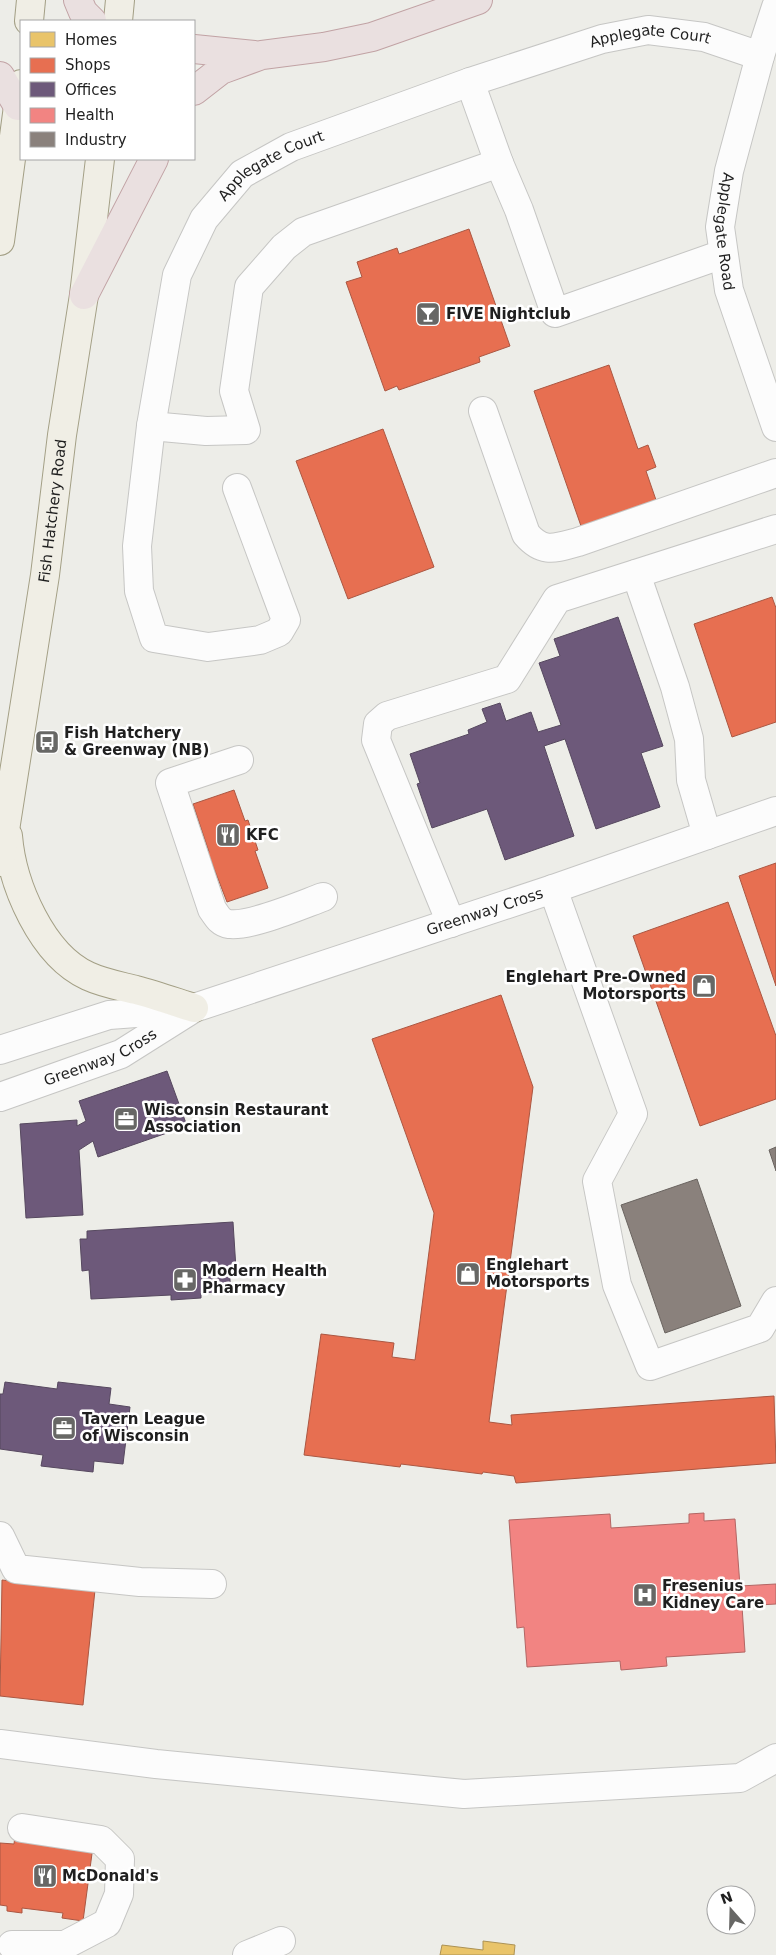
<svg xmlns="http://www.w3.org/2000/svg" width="776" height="1955" font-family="'DejaVu Sans',sans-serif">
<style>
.homes{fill:#e9c46a;stroke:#ac9254}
.shops{fill:#e76f51;stroke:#ab5742}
.offices{fill:#6d597a;stroke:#56485f}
.health{fill:#f28482;stroke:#b36664}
.industry{fill:#8a817c;stroke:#6a6460}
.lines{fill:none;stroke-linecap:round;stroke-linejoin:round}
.minor-casing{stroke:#c6c6c4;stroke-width:30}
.major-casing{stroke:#a39f85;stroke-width:30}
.highway-casing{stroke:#c1a2a4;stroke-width:30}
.minor{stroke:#fcfcfc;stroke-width:28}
.major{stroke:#f0eee5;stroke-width:28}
.highway{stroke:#eae0e0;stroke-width:28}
.labels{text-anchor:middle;stroke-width:5;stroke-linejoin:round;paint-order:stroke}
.street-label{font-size:15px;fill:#1f1f1f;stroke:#fff}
.poi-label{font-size:15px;font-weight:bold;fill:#1f1f1f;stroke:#fff;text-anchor:start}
</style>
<rect width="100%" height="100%" fill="#edede8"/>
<!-- homes -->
<path class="homes" d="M483 1941 515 1945 514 1955H440L442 1945 483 1950Z"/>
<!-- shops -->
<path class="shops" d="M469 229 510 346 479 357 480 362 399 390 397 386 385 391 346 282 362 277 357 262 397 248 399 254Z
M609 365 638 449 648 445 656 467 646 471 656 500 581 526 534 391Z
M383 429 434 567 348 599 296 461Z
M772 597 776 608V722L732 737 694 624Z
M234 790 245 821 248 820 258 850 255 851 268 888 227 902 208 853 209 852 193 804Z
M776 863V986L739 876Z
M728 902 776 1036V1099L700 1126 633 936Z
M501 995 533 1087 489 1422 512 1425 511 1415 774 1396 776 1463 516 1483 514 1476 483 1472 482 1474 401 1464 400 1467 304 1455 321 1334 394 1343 392 1357 415 1360 434 1213 372 1039Z
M2 1580 95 1590 83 1705 0 1696Z
M15 1836 93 1846 83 1921 62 1918 63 1913 22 1908V1913L7 1911V1906L0 1905V1843L14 1844Z"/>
<!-- offices -->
<path class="offices" d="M618 617 663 746 641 753 660 807 596 829 565 739 544 746 574 836 505 860 487 809 432 828 417 784 420 783 410 754 469 734 468 730 487 722 482 709 500 703 506 721 531 712 538 732 561 725 539 663 560 656 554 639Z
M167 1071 187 1126 98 1157 93 1141 79 1150 83 1215 26 1218 20 1124 77 1120V1126L86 1121 79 1101Z
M233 1222 236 1269H229L231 1291 201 1293V1298L171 1300V1295L91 1299 89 1270 82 1271 80 1239H87V1231Z
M5 1382 57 1389 58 1382 111 1388 109 1404 130 1407 123 1464 94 1461 93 1472 41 1466 43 1455 0 1449V1394H3Z"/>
<!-- health -->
<path class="health" d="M704 1513V1521L735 1519 740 1586 776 1584V1604L742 1606 745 1652 666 1657 667 1666 621 1670 620 1661 527 1667 524 1627 517 1628 509 1520 610 1514 611 1528 689 1523V1514Z"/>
<!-- industry -->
<path class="industry" d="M776 1147V1171L769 1150Z
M697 1179 741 1306 665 1333 621 1205Z"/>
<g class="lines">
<defs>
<g id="minor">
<path id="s1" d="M776 7 760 56 729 171 720 227 729 290 776 427"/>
<path d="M499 163 519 210 555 313 723 254"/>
<path d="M483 411 526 534C543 554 555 548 578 542L776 473"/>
<path d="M151 426 206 431 246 430 234 391 249 287 284 247 303 232 499 163 470 82"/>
<path id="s2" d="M237 488 286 620 279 632 260 640 208 647 154 638 139 591 137 546 151 426 177 275 204 219 242 174 291 147 470 82 602 39 648 30 704 37 760 56"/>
<path d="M636 574 675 687 689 739 691 780 707 835"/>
<path d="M239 760 170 783 212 909C217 916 220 923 229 924 250 927 301 905 323 897"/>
<path d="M553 889 633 1114 597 1181 617 1285 650 1366 760 1328 776 1301"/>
<path d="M451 923 376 740 378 724 387 716 507 679 557 599 776 529"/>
<path d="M0 1050 109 1015 190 1009"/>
<path id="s3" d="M0 1097 121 1054 194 1008 553 889 776 811"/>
<path d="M0 1536 16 1569 140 1582 212 1584"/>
<path d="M0 1744 156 1764 464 1794 740 1778 776 1758"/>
<path d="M12 1945H65L107 1923 119 1894 120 1859 101 1840 22 1828"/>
<path d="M247 1955 281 1941"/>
</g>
<g id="major">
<path d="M29 21 31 0"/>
<path d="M118 21 120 0"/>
<path d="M0 241 21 84"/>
<path d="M8 836C12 885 42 955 88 976 103 983 120 986 136 990 155 995 175 1002 194 1008"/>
<path id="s4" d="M0 862 45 575 62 435 84 295 100 159"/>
</g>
<path id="highway" d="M78 0 83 12 92 21
M194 49 254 55
M0 76 18 106
M194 91 221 70 262 55 324 47 372 37 478 0
M84 295 154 159"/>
</defs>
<!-- minor casing -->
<use href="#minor" class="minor-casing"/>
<!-- major casing -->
<use href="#major" class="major-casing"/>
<!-- highway casing -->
<use href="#highway" class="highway-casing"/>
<!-- minor -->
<use href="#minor" class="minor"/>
<!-- major -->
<use href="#major" class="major"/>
<!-- highway -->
<use href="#highway" class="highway"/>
</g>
<!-- icons -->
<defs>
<symbol id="bar-square" viewBox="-11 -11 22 22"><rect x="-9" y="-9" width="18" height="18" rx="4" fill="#676765" stroke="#fff"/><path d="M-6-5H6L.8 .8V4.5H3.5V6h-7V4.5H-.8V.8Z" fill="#fff"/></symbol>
<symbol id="bus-square" viewBox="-11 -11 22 22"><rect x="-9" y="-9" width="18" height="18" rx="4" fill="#676765" stroke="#fff"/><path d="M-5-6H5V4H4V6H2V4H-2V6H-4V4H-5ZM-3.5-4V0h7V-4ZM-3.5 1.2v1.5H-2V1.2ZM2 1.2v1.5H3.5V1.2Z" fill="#fff"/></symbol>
<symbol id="restaurant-square" viewBox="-11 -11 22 22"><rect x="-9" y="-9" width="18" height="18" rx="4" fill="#676765" stroke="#fff"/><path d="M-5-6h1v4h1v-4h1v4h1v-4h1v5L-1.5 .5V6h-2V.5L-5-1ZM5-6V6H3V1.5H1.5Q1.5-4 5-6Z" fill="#fff"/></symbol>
<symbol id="shop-square" viewBox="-11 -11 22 22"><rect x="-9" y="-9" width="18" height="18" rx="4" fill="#676765" stroke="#fff"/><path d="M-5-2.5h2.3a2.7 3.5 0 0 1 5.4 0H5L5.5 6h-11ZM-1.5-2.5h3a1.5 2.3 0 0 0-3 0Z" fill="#fff"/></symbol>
<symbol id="office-square" viewBox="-11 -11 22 22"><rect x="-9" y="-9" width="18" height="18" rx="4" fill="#676765" stroke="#fff"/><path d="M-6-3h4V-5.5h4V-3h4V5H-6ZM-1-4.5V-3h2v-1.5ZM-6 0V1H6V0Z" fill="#fff"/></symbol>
<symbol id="pharmacy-square" viewBox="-11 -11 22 22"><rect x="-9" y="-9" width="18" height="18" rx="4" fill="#676765" stroke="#fff"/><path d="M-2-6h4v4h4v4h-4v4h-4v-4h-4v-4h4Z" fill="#fff"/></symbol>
<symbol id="hospital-square" viewBox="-11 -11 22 22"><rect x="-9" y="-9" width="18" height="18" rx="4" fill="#676765" stroke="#fff"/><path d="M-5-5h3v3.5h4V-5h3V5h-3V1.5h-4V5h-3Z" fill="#fff"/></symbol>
</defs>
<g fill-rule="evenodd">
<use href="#bar-square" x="414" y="300" width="28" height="28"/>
<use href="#bus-square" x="33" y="728" width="28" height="28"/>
<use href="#restaurant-square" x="214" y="821" width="28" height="28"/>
<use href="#shop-square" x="690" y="972" width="28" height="28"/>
<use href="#office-square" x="112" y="1105" width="28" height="28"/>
<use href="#shop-square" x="454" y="1260" width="28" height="28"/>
<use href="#pharmacy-square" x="171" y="1266" width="28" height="28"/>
<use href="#office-square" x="50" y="1414" width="28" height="28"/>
<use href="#hospital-square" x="631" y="1581" width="28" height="28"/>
<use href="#restaurant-square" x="31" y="1862" width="28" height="28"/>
</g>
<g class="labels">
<!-- street labels -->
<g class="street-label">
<text dy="5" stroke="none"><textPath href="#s2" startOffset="1206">Applegate Court</textPath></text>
<text dy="5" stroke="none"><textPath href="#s2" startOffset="801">Applegate Court</textPath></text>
<text dy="5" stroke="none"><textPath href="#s1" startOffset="232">Applegate Road</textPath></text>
<text dy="5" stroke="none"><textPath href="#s4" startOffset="355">Fish Hatchery Road</textPath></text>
<text dy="5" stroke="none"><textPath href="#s3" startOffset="521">Greenway Cross</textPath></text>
<text dy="5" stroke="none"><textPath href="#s3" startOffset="108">Greenway Cross</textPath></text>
</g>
<!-- poi labels -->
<g class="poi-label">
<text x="446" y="319">FIVE Nightclub</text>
<text x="64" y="738">Fish Hatchery<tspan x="64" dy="17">&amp; Greenway (NB)</tspan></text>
<text x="246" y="840">KFC</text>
<text x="686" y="982" text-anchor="end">Englehart Pre-Owned<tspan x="686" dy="17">Motorsports</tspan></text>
<text x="144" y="1115">Wisconsin Restaurant<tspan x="144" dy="17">Association</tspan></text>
<text x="486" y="1270">Englehart<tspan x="486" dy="17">Motorsports</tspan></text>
<text x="202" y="1276">Modern Health<tspan x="202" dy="17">Pharmacy</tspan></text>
<text x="82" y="1424">Tavern League<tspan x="82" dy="17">of Wisconsin</tspan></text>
<text x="662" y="1591">Fresenius<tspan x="662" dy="17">Kidney Care</tspan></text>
<text x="62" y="1881">McDonald's</text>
</g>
</g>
<!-- legend -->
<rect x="20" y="20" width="175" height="140" fill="#ffffff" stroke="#a5a5a5"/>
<rect x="30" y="32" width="25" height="15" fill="#e9c46a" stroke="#a5a5a5"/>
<text x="65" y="45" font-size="15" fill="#1f1f1f">Homes</text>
<rect x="30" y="58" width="25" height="15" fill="#e76f51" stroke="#a5a5a5"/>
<text x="65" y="70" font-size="15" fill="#1f1f1f">Shops</text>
<rect x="30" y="82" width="25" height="15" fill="#6d597a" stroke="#a5a5a5"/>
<text x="65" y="95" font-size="15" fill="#1f1f1f">Offices</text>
<rect x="30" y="108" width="25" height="15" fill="#f28482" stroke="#a5a5a5"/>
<text x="65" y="120" font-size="15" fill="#1f1f1f">Health</text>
<rect x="30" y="132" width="25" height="15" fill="#8a817c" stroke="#a5a5a5"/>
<text x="65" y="145" font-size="15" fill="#1f1f1f">Industry</text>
<!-- north arrow -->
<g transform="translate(731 1910) rotate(340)"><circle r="24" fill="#ffffff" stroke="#a5a5a5"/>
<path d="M0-4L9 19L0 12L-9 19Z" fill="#676765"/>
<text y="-8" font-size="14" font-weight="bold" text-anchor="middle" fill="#1f1f1f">N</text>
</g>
</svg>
